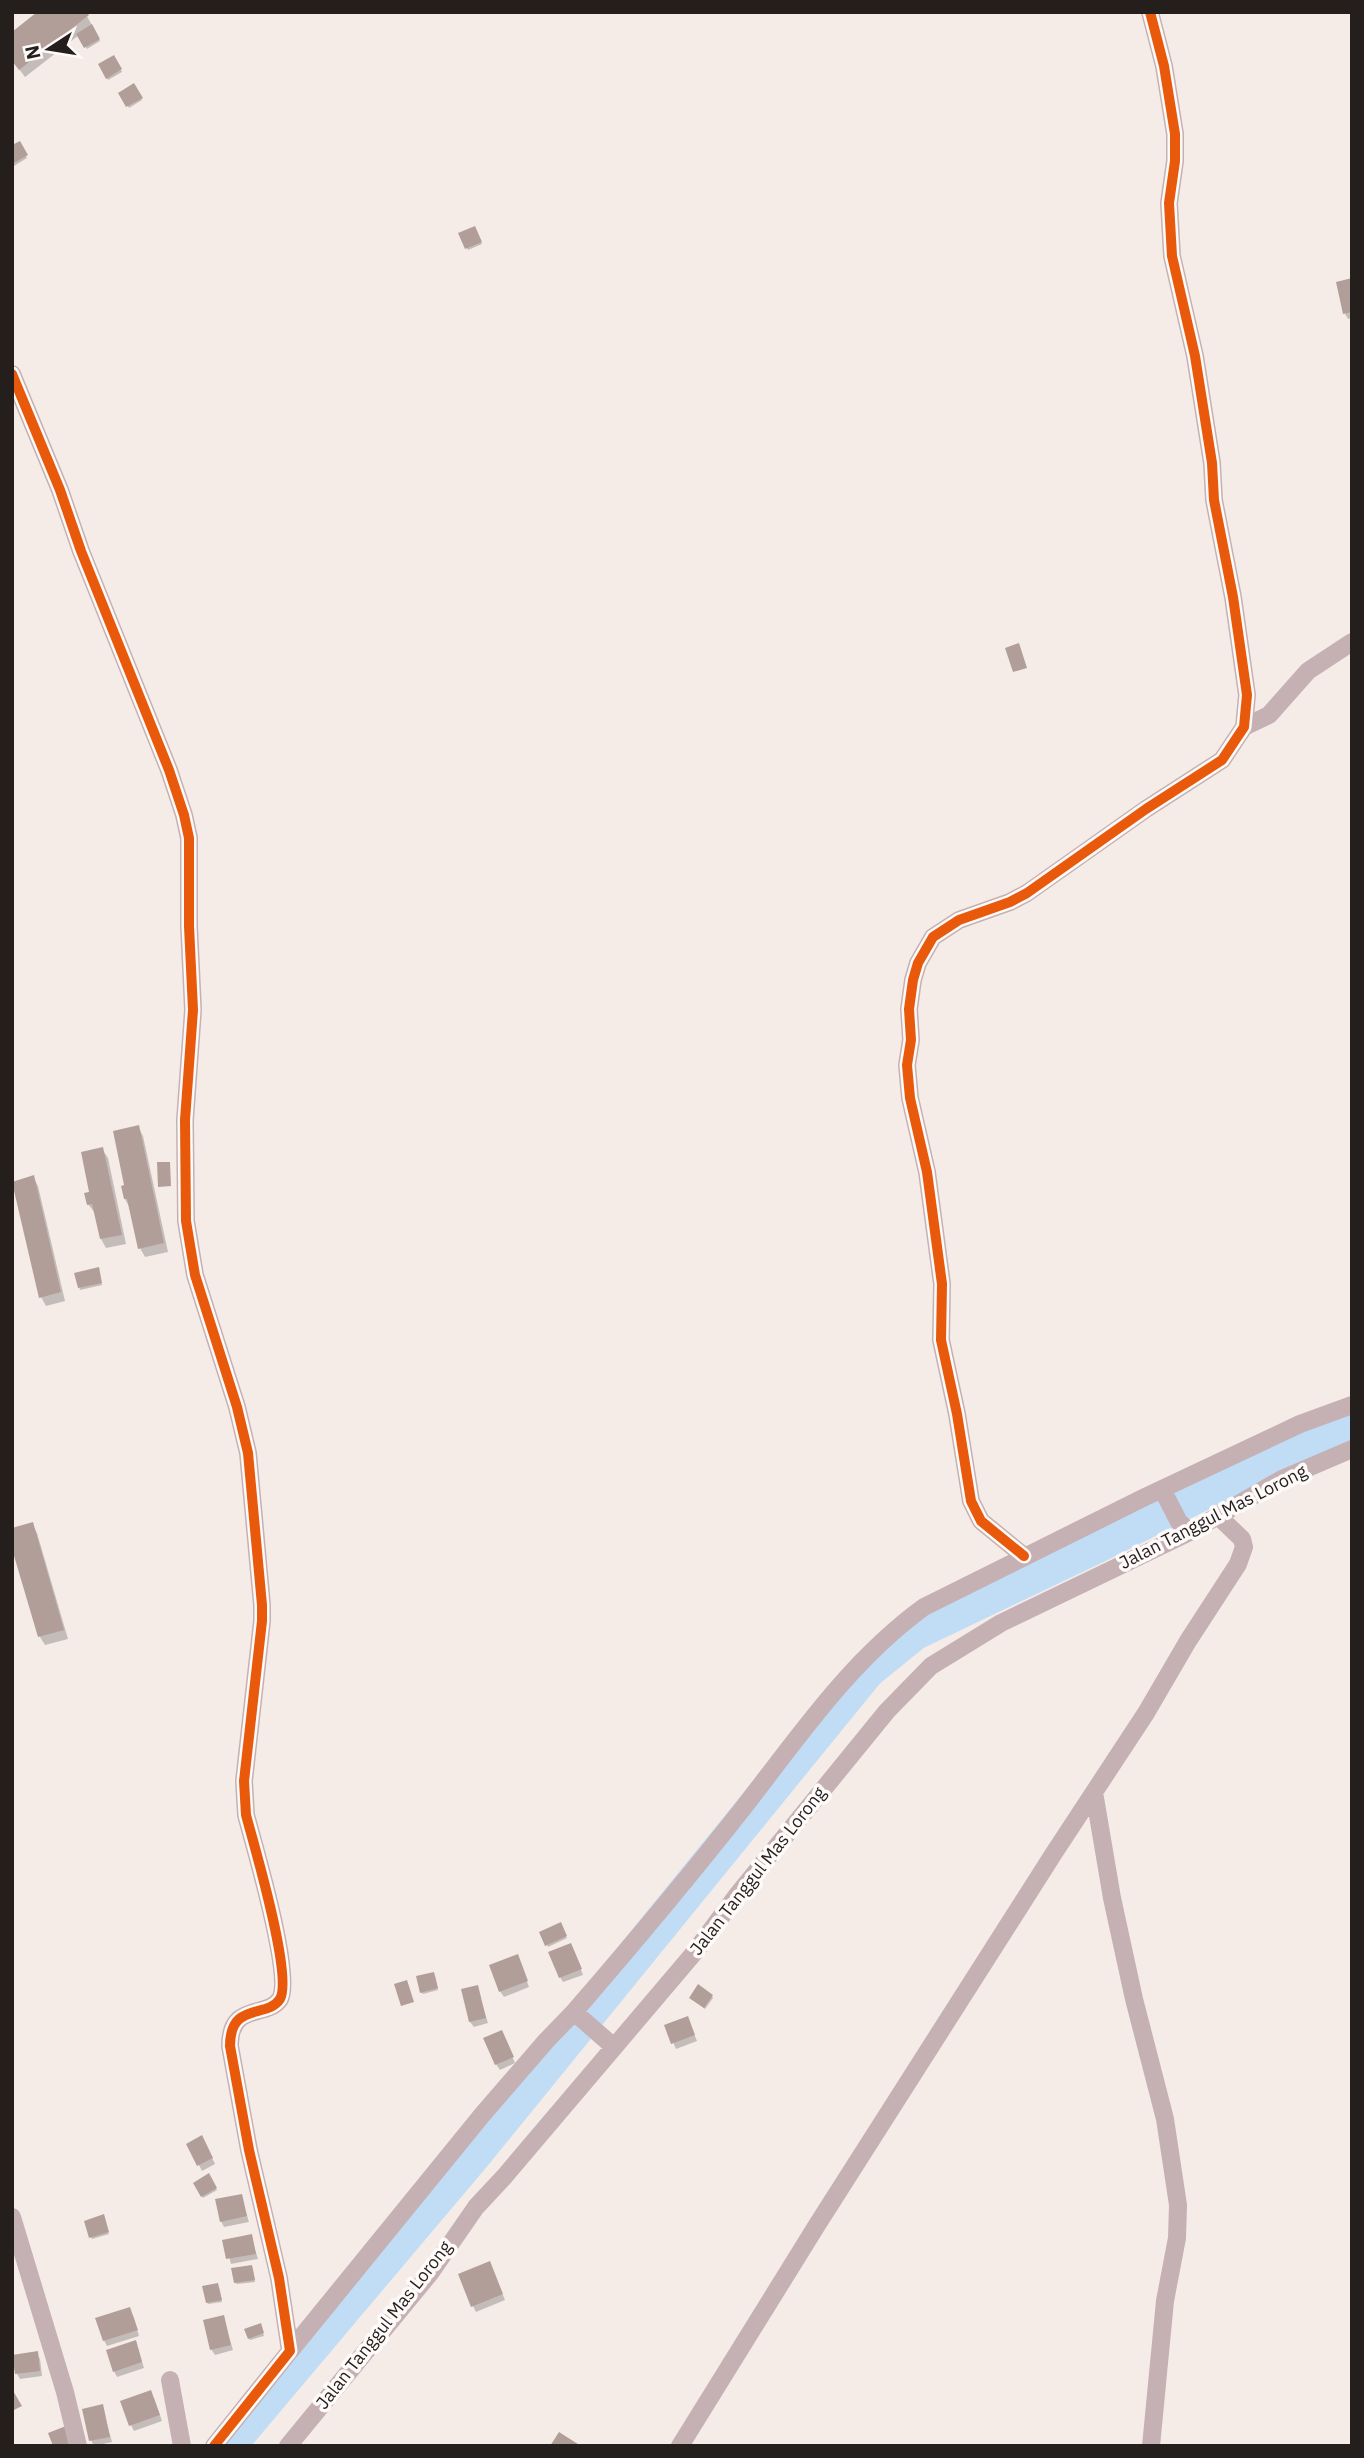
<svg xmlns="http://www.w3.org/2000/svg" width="1364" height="2458" font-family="'IBM Plex Sans',sans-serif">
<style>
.shadow{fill:#0003}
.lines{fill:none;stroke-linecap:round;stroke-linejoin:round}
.river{stroke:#c0ddf5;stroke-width:37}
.building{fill:#b29e99}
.street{stroke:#c5b1b3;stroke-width:18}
.cycleway-casing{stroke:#fdfaf9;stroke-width:15}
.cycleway{stroke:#e8590c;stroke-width:10}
.labels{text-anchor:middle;stroke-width:7;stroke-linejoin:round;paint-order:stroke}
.street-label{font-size:18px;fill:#241e1c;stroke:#fdfaf9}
</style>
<rect width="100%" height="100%" fill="#f5ece8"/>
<!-- shadow -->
<path class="shadow" d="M87 16 100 41 87 49 79 35 25 77 12 60Z
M114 57 122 72 108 80 100 65Z
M134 86 142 100 129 108 120 93Z
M19 143 27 158 14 166 12 163Z
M474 228 482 244 468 250 460 234Z
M1352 280V318L1348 319 1345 314Z
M138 1127 143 1136 168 1252 145 1257 140 1248 130 1208 125 1199Z
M102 1149 108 1158 126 1244 106 1248 101 1239 95 1213 88 1204Z
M33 1177 38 1186 65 1301 46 1306 41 1297Z
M99 1272 102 1285 80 1290 76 1274Z
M32 1524 37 1533 68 1639 45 1645 40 1637 12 1542Z
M560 1925 567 1938 548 1947 541 1933Z
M574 1951 583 1975 563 1982 560 1977Z
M520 1962 529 1987 504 1997 500 1991Z
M435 1976 438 1990 423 1994 421 1992Z
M477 1987 488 2023 474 2027 470 2022Z
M712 1996 713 1998 705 2009 691 1998Z
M690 2024 697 2041 676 2049 666 2026Z
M504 2038 515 2063 500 2070 496 2064Z
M205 2143 215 2164 202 2171 188 2144Z
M209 2176 217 2190 203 2198 195 2183Z
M241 2196 249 2222 224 2227 221 2221Z
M104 2218 109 2234 92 2239 91 2237Z
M251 2236 258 2259 231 2264 225 2241Z
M253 2269 255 2282 237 2284 235 2282Z
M492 2269 505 2300 476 2312 473 2306Z
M219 2287 222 2302 208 2304 207 2302Z
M133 2315 139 2336 107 2346 104 2340Z
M223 2317 233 2350 215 2355 211 2349Z
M261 2327 264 2336 250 2340 249 2338Z
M138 2348 144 2368 117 2377 114 2371Z
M37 2353 40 2359 42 2376 20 2379 17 2374Z
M154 2398 162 2421 134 2431 131 2425Z
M102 2406 112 2442 94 2446 91 2440Z"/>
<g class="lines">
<!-- river -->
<path class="river" d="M227 2446 475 2152 867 1670 914 1632 1096 1545 1317 1435 1352 1425"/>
</g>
<!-- building -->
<path class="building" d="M37 12H87L89 15 19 70 12 61V32Z
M92 24 100 39 84 48 76 34Z
M114 55 122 69 106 79 98 64Z
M134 83 143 98 126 107 118 93Z
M20 141 28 155 12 164V145Z
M475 226 482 242 465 249 458 233Z
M1352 278V312L1343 314 1336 282Z
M1019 643 1027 668 1013 672 1005 648Z
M139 1125 164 1243 138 1249 127 1199H124L121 1186 124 1185 113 1131Z
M103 1147 122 1235 100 1239 92 1204 87 1205 84 1193 89 1192 81 1152Z
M157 1162H170L171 1186 158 1187Z
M34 1175 61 1292 39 1298 12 1182Z
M99 1267 102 1283 78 1288 74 1273Z
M33 1522 64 1630 38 1637 12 1549V1528Z
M561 1922 567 1936 545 1946 539 1932Z
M571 1943 582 1969 559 1978 548 1952Z
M518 1954 528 1981 499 1992 489 1965Z
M434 1972 438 1988 420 1993 416 1976Z
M407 1980 414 2002 401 2006 394 1984Z
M698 1984 713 1995 704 2008 689 1998Z
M478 1985 486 2018 469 2022 461 1989Z
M688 2016 695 2035 671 2044 664 2025Z
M502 2030 514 2057 495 2065 483 2038Z
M202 2135 213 2158 197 2166 186 2144Z
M209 2173 217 2188 201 2197 193 2183Z
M242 2194 247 2216 220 2222 215 2199Z
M104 2214 109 2232 89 2238 84 2221Z
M252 2234 256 2254 226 2259 222 2240Z
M490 2261 503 2294 471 2307 458 2274Z
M252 2265 255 2280 234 2283 231 2268Z
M218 2283 222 2300 206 2303 202 2286Z
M130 2307 138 2330 103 2341 95 2318Z
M224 2315 231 2345 210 2350 203 2320Z
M261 2323 264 2333 248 2339 244 2329Z
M136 2340 142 2362 113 2372 106 2350Z
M38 2351 40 2371 15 2374 12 2355Z
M12 2389 22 2406 12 2411Z
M151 2390 160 2415 129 2426 120 2401Z
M103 2404 110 2437 89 2441 82 2409Z
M66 2426 74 2446H53L48 2433Z
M559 2432 581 2446H550Z"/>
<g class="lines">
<!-- street -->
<path class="street" d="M12 374 60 490 81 551 169 770 184 815 189 838V926L193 1010 185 1120 186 1221 195 1275 237 1407 248 1453 262 1605V1621L244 1781 246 1815C254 1845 293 1976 280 1999 267 2019 230 2001 230 2046L249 2150 279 2278 290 2351 214 2446
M1244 727 1269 715 1308 671 1352 642
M1162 1489 1179 1522 1190 1532
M1024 1556 981 1521 971 1501 957 1414 941 1340 942 1284 927 1172 910 1098 907 1065 911 1040 909 1009 913 980 918 963 933 937 959 920 1010 902 1027 893 1146 809 1222 760 1244 727 1247 695 1233 597 1214 500 1212 463 1195 356 1172 256 1169 203 1175 161V134L1164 66 1150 12
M1094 1792 1112 1898 1134 1999 1165 2119 1178 2205 1177 2238 1165 2301 1151 2446
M574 2012C632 1945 689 1877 744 1807 799 1736 851 1660 924 1607L1145 1497 1300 1424 1352 1405
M12 2217 65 2392 78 2446
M290 2351 482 2115 546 2041 574 2012 614 2047
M170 2380 182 2446
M288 2446 431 2272 476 2207 504 2177 694 1953 738 1894 887 1711 931 1666 1001 1623 1190 1532 1282 1479 1352 1449
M680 2446 817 2225 1054 1853 1146 1713 1188 1641 1238 1564 1244 1547 1242 1539 1218 1516"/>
<defs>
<path id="cycleway" d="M12 374 60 490 81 551 169 770 184 815 189 838V926L193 1010 185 1120 186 1221 195 1275 237 1407 248 1453 262 1605V1621L244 1781 246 1815C254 1845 293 1976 280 1999 267 2019 230 2001 230 2046L249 2150 279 2278 290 2351 214 2446
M1024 1556 981 1521 971 1501 957 1414 941 1340 942 1284 927 1172 910 1098 907 1065 911 1040 909 1009 913 980 918 963 933 937 959 920 1010 902 1027 893 1146 809 1222 760 1244 727 1247 695 1233 597 1214 500 1212 463 1195 356 1172 256 1169 203 1175 161V134L1164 66 1150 12"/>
</defs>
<!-- cycleway casing -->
<use href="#cycleway" class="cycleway-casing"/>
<!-- cycleway -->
<use href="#cycleway" class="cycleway"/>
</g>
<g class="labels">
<!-- street labels -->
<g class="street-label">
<text transform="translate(1213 1517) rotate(-27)" y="6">Jalan Tanggul Mas Lorong</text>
<text transform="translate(758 1871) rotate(-52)" y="6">Jalan Tanggul Mas Lorong</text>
<text transform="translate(384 2325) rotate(-52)" y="6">Jalan Tanggul Mas Lorong</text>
</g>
</g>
<!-- border -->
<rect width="1364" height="2458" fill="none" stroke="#241e1c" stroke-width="28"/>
<!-- north arrow -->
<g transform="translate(49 49) rotate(258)" stroke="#fdfaf9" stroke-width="5" paint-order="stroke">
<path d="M0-5L12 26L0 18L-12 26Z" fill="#241e1c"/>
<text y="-10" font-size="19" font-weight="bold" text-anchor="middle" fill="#241e1c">N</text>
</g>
</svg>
